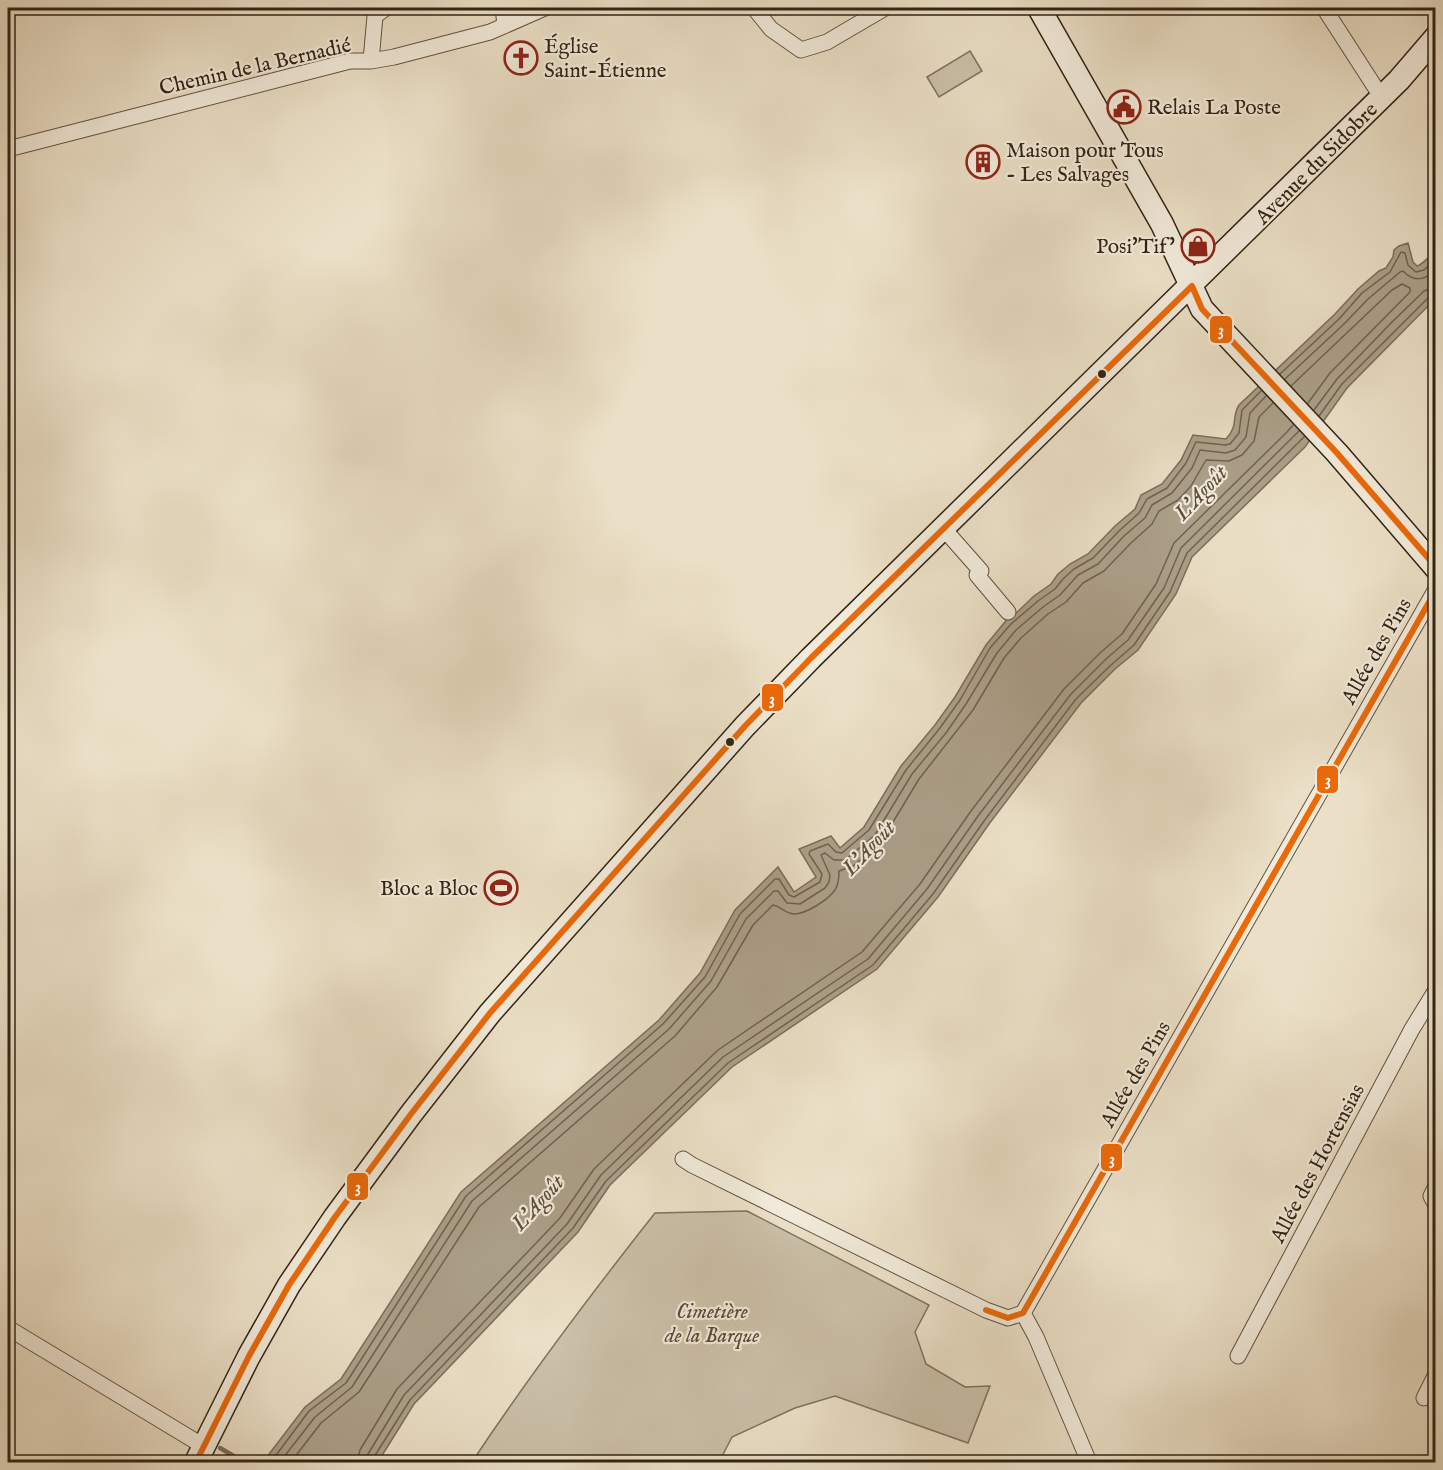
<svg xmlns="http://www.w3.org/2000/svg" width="1443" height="1470" font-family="'IM FELL English',serif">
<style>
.green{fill:#cbc0a9;stroke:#7e725e;stroke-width:1.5}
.water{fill:#aca08a;stroke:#7b6e5b;stroke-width:1.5}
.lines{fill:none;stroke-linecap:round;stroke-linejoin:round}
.shore{stroke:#6e624f;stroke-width:1.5}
.stream{stroke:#7b6e5b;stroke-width:4.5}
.street-casing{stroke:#605341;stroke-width:17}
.secondary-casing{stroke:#312414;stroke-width:25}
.street{stroke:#f2ebdb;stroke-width:15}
.secondary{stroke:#f2ebdb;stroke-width:22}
.bus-1-casing{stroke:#f2ebdb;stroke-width:10}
.bus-1{stroke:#eb6909;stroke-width:6}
.bus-dot{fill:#312414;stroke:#f2ebdb;stroke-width:2}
.labels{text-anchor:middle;stroke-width:4.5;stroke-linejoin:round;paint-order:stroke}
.poi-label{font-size:21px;fill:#312414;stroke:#f2ebdb;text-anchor:start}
.street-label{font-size:21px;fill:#312414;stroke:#f2ebdb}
.park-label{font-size:21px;font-style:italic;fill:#584b39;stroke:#f2ebdb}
.water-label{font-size:22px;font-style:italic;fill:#5c4f3d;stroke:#f2ebdb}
.line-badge{stroke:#f2ebdb;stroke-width:2}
.badge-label{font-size:16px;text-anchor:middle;font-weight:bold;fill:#fff}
</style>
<rect width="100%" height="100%" fill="#ebe0c7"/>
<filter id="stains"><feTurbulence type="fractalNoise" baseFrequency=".00333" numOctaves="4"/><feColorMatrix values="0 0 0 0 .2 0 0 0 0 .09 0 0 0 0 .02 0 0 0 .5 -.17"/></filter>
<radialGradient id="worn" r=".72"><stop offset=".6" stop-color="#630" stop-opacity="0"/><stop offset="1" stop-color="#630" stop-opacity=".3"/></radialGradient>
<!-- green -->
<path class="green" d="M970 51 982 71 939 97 927 77Z
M747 1211 929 1305 915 1332 926 1364 965 1387 990 1386 968 1443 835 1396 795 1408 732 1437 719 1462H472C529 1376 591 1294 655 1213Z"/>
<!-- water -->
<path class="water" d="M1408 243 1413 262 1417 266C1424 264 1428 256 1435 253V299L1347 388 1305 447 1192 557 1176 594 1138 650 1115 669 1081 703 989 824 938 897 877 969 732 1067 610 1185 578 1232 414 1404 378 1462H263L305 1407 341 1379 461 1192 659 1020 700 973 735 910 778 867 794 892 816 877 799 849 831 836 840 848 864 827 901 766 935 725 955 697 986 645 1009 617H1012L1034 596 1051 584 1058 574 1070 564 1088 554 1115 526 1135 509 1141 495 1162 484 1181 460 1193 435 1226 439C1239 425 1231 418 1239 405L1335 314 1358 289 1379 271 1386 268 1393 257 1394 250 1399 246Z"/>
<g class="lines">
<!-- shore -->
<path class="shore" d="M1280 374 1339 319 1362 293 1390 272 1401 252 1405 253 1408 265 1416 272 1424 270 1436 259
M1285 379 1344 324 1368 299 1400 272 1403 271C1414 283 1426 280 1436 269
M1291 386 1392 290 1402 284 1410 288V292L1330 373 1308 403
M1314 410 1337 379 1391 323 1424 291 1436 287
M1319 416 1342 384 1429 297 1436 295
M271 1462 309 1411 346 1383 466 1196 663 1024 705 977 740 914 775 879H779L789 895 794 897 820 882 822 874 809 854 810 851 828 844 836 852 842 853 869 830 906 770 940 728 960 700 990 648 1011 624 1038 601 1055 589 1063 579 1074 569 1093 558 1119 531 1139 513 1147 499 1167 488 1186 463 1196 442 1225 445 1230 444 1239 433 1242 410 1261 391
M280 1462 315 1417 352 1387 472 1201 669 1029 711 981 746 919 774 891H778L787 903 800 904 825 888 829 882 830 875 821 855 825 853 834 860H845L875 835 912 774 946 733 966 704 997 653 1016 630 1043 607 1060 595 1078 575 1098 564 1124 536 1145 518 1152 505 1172 493 1192 468 1200 450 1226 453 1235 450 1246 437 1250 413 1266 396
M291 1462 321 1423 359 1392 479 1207 675 1036 717 987 753 925 773 905C780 906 785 913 794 914 806 914 828 900 835 890 839 884 839 877 839 871L853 866 881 842 919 779 973 710 1004 658 1021 638 1048 614 1066 602 1083 583 1104 571 1131 543 1152 524 1159 511 1178 500 1191 486 1206 460 1229 461 1242 455 1254 441 1259 417 1273 403
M357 1462 360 1450 397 1389 560 1218 594 1169 718 1050 862 952 920 884 971 811 1064 689 1100 653 1122 634 1156 584 1174 543 1287 432 1293 425
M366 1462 368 1454 404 1395 567 1224 601 1175 723 1057 868 959 927 889 978 816 1071 694 1106 659 1128 640 1164 588 1181 548 1299 431
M374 1462V1457L410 1400 573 1228 606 1181 728 1063 873 965 933 894 984 821 1076 699 1111 665 1134 645 1170 592 1187 553 1304 437"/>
<!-- stream -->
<path class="stream" d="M220 1448 244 1462"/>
<defs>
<path id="street" d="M503 8 505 25
M754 8 771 29 801 50 827 42 885 8
M1324 8 1382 98
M371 61 375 16 386 8
M8 149 350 61H371L394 57 490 32 545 8
M943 528 981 571 977 575 1008 612
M683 1159 692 1165 986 1310 1008 1318 1023 1313 1436 589
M1436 1186 1431 1196 1436 1205
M1023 1313 1036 1337 1089 1462
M8 1328 205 1447
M1238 1356 1412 1029 1436 990
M1424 1398 1436 1374"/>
<path id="secondary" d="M1039 8 1162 224 1202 309 1337 453 1436 568
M196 1462 249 1356 289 1285 335 1217 411 1114 490 1013 745 726 811 658 1399 80 1436 37"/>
</defs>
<!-- street casing -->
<use href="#street" class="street-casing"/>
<!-- secondary casing -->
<use href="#secondary" class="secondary-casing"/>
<!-- street -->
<use href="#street" class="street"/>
<!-- secondary -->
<use href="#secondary" class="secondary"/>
<defs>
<path id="bus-1" d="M986 1310 1008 1318 1023 1313 1436 590
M196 1462 249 1356 289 1285 335 1217 411 1114 490 1013 745 726 811 658 1192 286 1202 309 1337 453 1436 567"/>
</defs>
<!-- bus-1 casing -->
<use href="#bus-1" class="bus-1-casing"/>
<!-- bus-1 -->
<use href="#bus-1" class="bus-1"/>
</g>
<!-- icons -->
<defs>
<symbol id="church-ring" viewBox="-11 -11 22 22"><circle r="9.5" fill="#f2ebdb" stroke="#8f2418" stroke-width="1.5"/><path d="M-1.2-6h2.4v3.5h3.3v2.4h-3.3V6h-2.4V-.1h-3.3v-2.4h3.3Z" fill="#8f2418"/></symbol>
<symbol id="civic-ring" viewBox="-11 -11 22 22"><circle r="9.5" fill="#f2ebdb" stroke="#8f2418" stroke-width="1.5"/><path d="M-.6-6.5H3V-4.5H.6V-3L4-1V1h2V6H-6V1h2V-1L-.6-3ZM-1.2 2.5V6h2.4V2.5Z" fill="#8f2418"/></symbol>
<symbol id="building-ring" viewBox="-11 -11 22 22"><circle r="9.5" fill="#f2ebdb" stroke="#8f2418" stroke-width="1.5"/><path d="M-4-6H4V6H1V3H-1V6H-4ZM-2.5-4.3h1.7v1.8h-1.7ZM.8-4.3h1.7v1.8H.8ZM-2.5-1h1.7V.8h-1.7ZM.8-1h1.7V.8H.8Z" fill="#8f2418"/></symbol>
<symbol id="shop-ring" viewBox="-11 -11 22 22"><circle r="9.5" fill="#f2ebdb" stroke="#8f2418" stroke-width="1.5"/><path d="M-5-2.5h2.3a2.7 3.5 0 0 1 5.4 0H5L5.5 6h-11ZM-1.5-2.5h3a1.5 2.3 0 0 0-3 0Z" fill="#8f2418"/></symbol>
<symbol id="stadium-ring" viewBox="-11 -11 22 22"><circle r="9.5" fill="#f2ebdb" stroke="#8f2418" stroke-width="1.5"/><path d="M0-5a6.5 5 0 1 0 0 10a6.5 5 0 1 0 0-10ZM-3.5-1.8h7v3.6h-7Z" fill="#8f2418"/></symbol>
</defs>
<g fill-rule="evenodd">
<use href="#church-ring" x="502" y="39" width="38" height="38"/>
<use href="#civic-ring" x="1105" y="88" width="38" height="38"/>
<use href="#building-ring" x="964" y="143" width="38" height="38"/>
<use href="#shop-ring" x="1179" y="227" width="38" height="38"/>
<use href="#stadium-ring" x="482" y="869" width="38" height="38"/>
</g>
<!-- markers -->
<g class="bus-dot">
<circle cx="1102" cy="374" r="5"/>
<circle cx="730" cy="742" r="5"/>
</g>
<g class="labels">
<!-- poi labels -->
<g class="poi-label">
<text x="544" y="53">Église<tspan x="544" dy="24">Saint-Étienne</tspan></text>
<text x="1147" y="114">Relais La Poste</text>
<text x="1006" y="157">Maison pour Tous<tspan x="1006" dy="24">- Les Salvages</tspan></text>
<text x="1175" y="253" text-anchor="end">Posi'Tif'</text>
<text x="478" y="895" text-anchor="end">Bloc a Bloc</text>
</g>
<!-- street labels -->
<g class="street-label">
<text transform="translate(255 66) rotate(-13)" y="7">Chemin de la Bernadié</text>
<text transform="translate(1316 163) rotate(-45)" y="7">Avenue du Sidobre</text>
<text transform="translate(1376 651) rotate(-60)" y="7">Allée des Pins</text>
<text transform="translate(1135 1074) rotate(-60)" y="7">Allée des Pins</text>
<text transform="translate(1317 1163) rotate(-62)" y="7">Allée des Hortensias</text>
</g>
<!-- park labels -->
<g class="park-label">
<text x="712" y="1318">Cimetière<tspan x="712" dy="24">de la Barque</tspan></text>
</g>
<!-- water labels -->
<g class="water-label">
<text transform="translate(1200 492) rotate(-47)" y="8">L'Agoût</text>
<text transform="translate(868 847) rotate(-47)" y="8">L'Agoût</text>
<text transform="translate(537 1202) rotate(-48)" y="8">L'Agoût</text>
</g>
</g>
<g class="line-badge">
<rect x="1209" y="315" width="24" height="29" rx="6" fill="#eb6909"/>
<rect x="761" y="683" width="23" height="29" rx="6" fill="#eb6909"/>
<rect x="1316" y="765" width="23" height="29" rx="6" fill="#eb6909"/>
<rect x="1100" y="1143" width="23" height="29" rx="6" fill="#eb6909"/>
<rect x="346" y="1172" width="23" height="29" rx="6" fill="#eb6909"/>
</g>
<g class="badge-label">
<text x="1221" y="335">3</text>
<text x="772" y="704">3</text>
<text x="1328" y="785">3</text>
<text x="1112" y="1164">3</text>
<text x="358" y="1192">3</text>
</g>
<!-- margin -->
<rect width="1443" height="1470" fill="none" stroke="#ebe0c7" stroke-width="30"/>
<rect x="9" y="9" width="1425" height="1452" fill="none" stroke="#312414" stroke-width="3"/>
<rect x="15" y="15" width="1413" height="1440" fill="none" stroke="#312414" stroke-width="1.5"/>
<rect width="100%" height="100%" filter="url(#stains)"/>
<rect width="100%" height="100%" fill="url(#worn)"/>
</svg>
